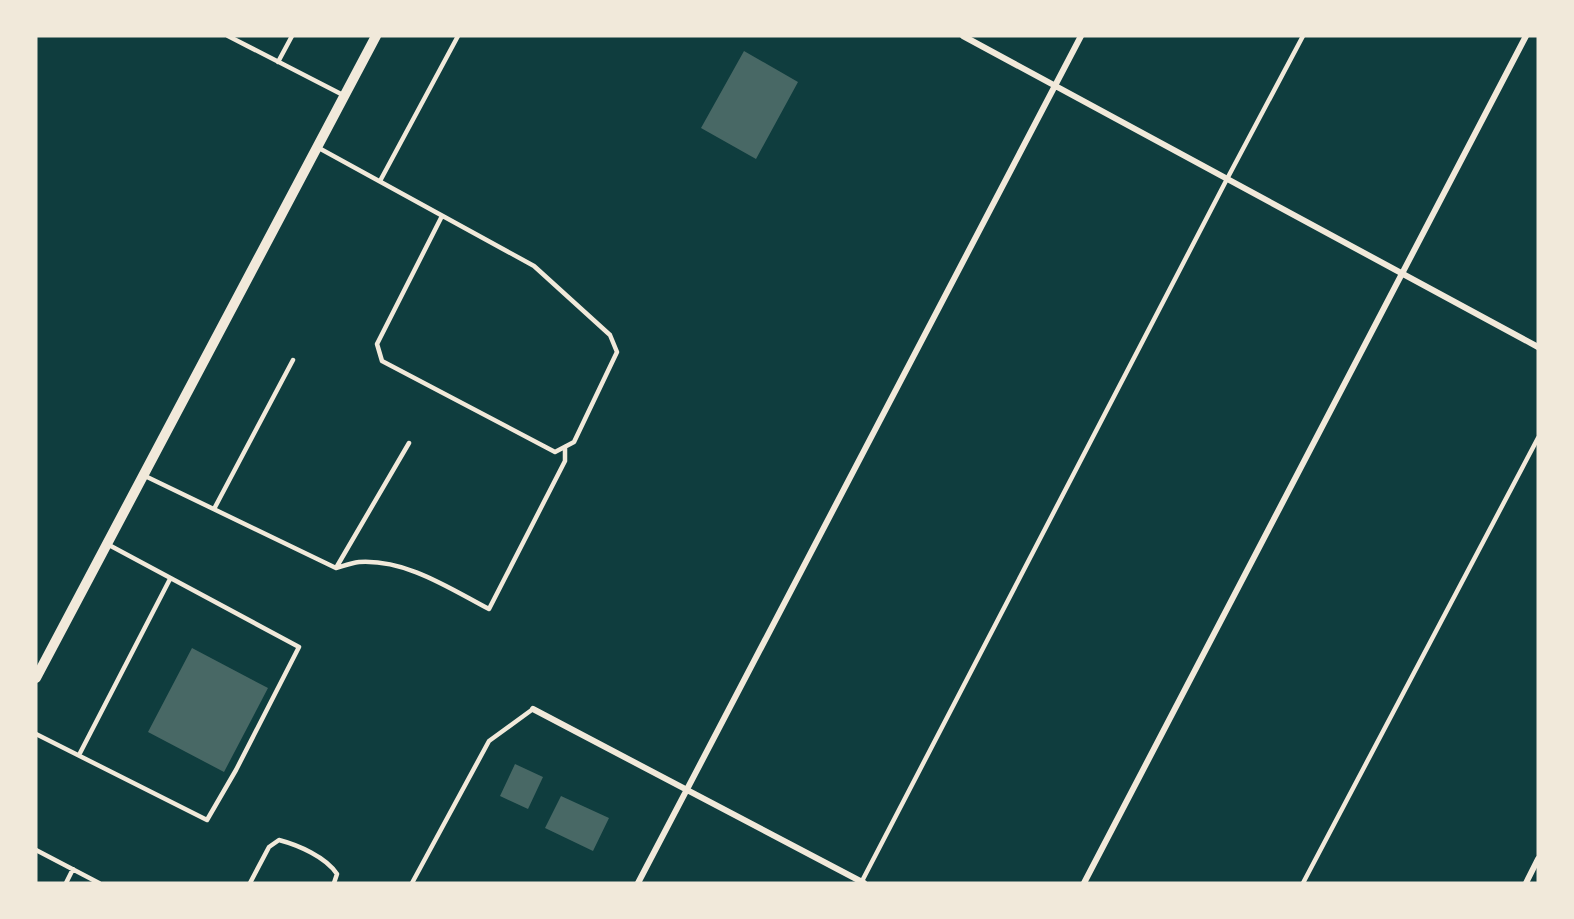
<svg xmlns="http://www.w3.org/2000/svg" width="1574" height="919" font-family="Georgia,serif">
<style>
.building{fill:#486865}
.lines{fill:none;stroke-linecap:round;stroke-linejoin:round}
.service{stroke:#f1e9da;stroke-width:4.5}
.minor{stroke:#f1e9da;stroke-width:6}
.tertiary{stroke:#f1e9da;stroke-width:10}
</style>
<rect width="100%" height="100%" fill="#0f3d3e"/>
<!-- building -->
<path class="building" d="M744 51 798 82 756 159 701 128Z
M192 648 268 688 224 772 148 732Z
M515 764 543 777 528 809 500 796Z
M561 796 609 818 593 851 545 828Z"/>
<g class="lines">
<!-- service -->
<path class="service" d="M228 36 343 95
M278 62 292 36
M317 147 534 266 610 335 617 352 574 442 555 452 382 361 377 344 442 216
M380 181 458 36
M143 475 336 568C343 566 351 563 359 562 406 559 449 588 489 609L565 461V447
M214 509 293 360
M336 568 409 443
M36 734 207 820 236 770 299 647 109 545
M79 755 170 579
M36 850 99 883
M66 883 73 869
M250 883 269 847 279 840C298 845 326 857 337 874L334 883
M412 883 489 741 533 709
M861 883 1227 179 1303 36
M1303 883 1538 438"/>
<!-- minor -->
<path class="minor" d="M963 36 1538 347
M533 709 864 883
M638 883 1081 36
M1084 883 1526 36
M1526 883 1538 859"/>
<!-- tertiary -->
<path class="tertiary" d="M36 678 376 36"/>
</g>
<!-- border -->
<rect width="1574" height="919" fill="none" stroke="#f1e9da" stroke-width="75"/>
</svg>
